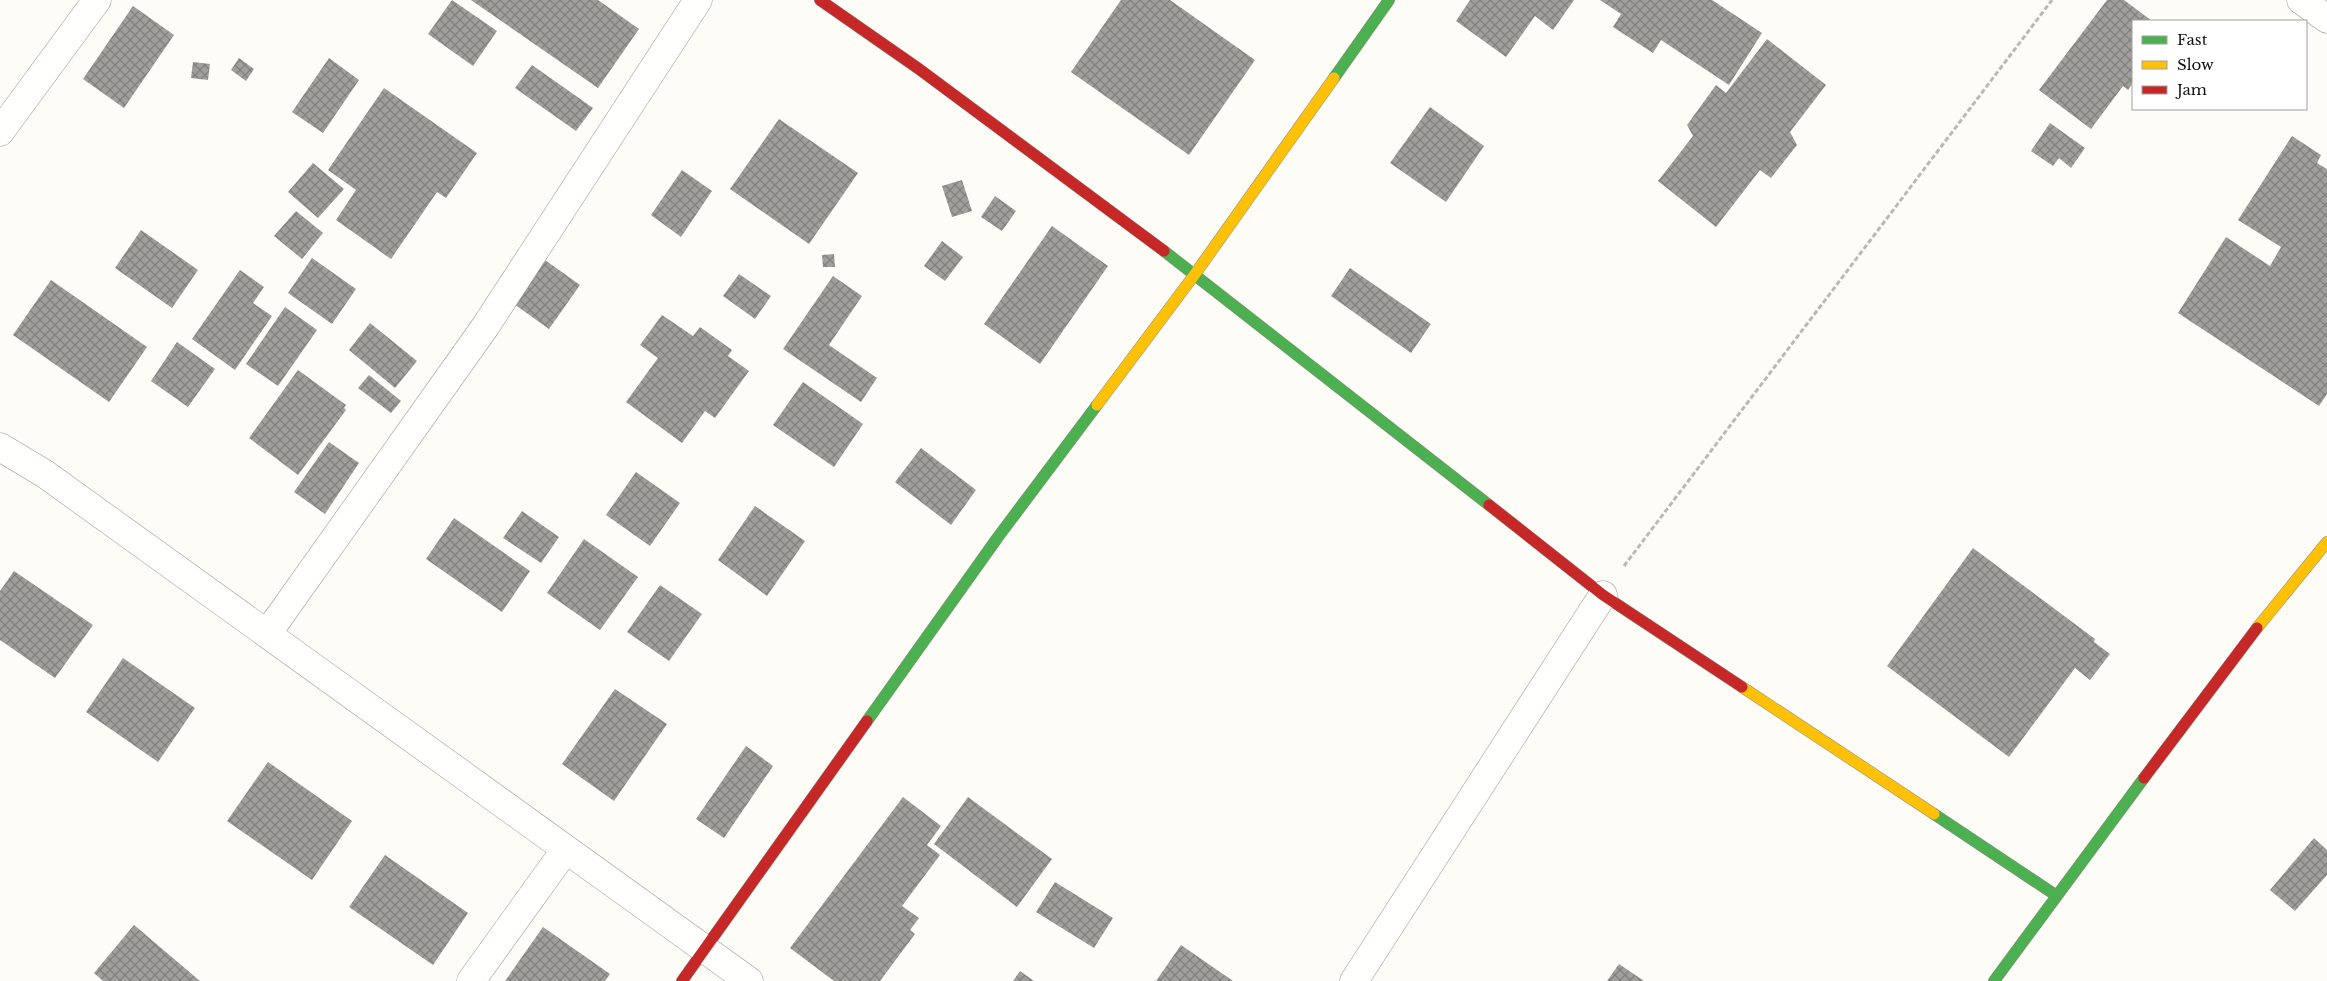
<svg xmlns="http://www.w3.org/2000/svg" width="2327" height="981" font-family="'Libre Baskerville',serif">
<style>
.building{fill:url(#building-cross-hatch)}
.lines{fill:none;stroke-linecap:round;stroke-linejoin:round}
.street-casing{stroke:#979795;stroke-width:29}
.fast-casing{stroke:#8e8d8b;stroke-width:12}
.slow-casing{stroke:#8e8d8b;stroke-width:12}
.jam-casing{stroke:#8e8d8b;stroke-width:12}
.path{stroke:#b9b9b8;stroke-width:3;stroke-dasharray:5 2.5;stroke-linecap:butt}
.street{stroke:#fffffe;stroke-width:28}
.fast{stroke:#4caf50;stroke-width:11}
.slow{stroke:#ffc107;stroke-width:11}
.jam{stroke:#c62828;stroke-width:11}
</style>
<defs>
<pattern id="building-cross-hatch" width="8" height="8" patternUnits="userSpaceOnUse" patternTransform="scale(1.25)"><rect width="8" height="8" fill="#a19f9c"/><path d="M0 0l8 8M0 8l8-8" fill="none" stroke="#82807e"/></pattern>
</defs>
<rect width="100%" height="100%" fill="#fdfcf7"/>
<!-- building -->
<path class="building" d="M452 0 497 31 473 66 428 34Z
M471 0H598L639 29 598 88Z
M1121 0H1170L1255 60 1189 155 1071 72Z
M1470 0H1574L1553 30 1535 16 1506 57 1456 21Z
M1600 0H1712L1762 33 1729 85 1661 40 1653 53 1613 27 1621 14Z
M2107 0H2124L2152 21H2133V83L2128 90 2123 86 2091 129 2039 90Z
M133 6 174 35 124 108 83 79Z
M1767 39 1826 85 1790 132 1797 145 1771 178 1760 170 1716 227 1658 181 1693 136 1687 125 1716 85 1726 93Z
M239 58 254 69 246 81 231 70Z
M329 58 359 80 323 133 292 112Z
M193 62 210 64 208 80 191 78Z
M532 65 593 108 576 131 515 88Z
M384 88 477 153 446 198 437 192 391 259 336 220 356 190 328 170Z
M1430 107 1484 146 1446 202 1390 163Z
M779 119 858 173 809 244 730 189Z
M2050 123 2085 148 2071 168 2059 158 2053 166 2031 151Z
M2292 136 2321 155 2317 163 2327 169V394L2319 406 2178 313 2226 237 2270 266 2281 247 2238 220Z
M313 163 344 189 318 218 288 192Z
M682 170 712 191 681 237 651 215Z
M962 180 972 211 952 217 942 186Z
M995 196 1016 211 1002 231 981 217Z
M296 211 323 233 302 259 274 236Z
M1052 226 1108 266 1040 364 984 324Z
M141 230 198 270 172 308 115 268Z
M942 241 963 257 945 281 924 266Z
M834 254 835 267H823L822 255Z
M312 258 356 289 332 324 288 293Z
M545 260 580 285 549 329 514 304Z
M1350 268 1431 324 1411 353 1331 296Z
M240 270 264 287 253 303 272 316 235 370 192 339Z
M739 274 771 296 755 319 723 296Z
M833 276 862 296 829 345 877 378 861 402 783 349Z
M51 280 147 347 109 402 13 335Z
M285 307 317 330 278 386 246 364Z
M662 315 693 336 700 327 732 350 728 356 749 371 715 418 705 411 682 443 626 402 658 358 640 345Z
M370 323 417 361 395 388 349 350Z
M177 342 215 369 188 407 151 381Z
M298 370 346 405 344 408 346 410 298 475 249 438Z
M369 375 401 401 391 413 358 388Z
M803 382 863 424 834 467 773 425Z
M329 442 359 463 325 514 294 492Z
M921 448 976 490 951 525 895 482Z
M636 472 680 503 650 546 606 515Z
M755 506 805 541 767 596 718 560Z
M522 511 559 537 541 563 503 538Z
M454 518 530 571 502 612 426 559Z
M584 539 638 577 600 630 547 593Z
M1973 548 2095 639 2094 642 2110 654 2090 680 2075 668 2009 757 1887 666Z
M14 571 93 625 55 678 0 640V591Z
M660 585 702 614 669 661 627 632Z
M123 658 195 708 158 762 86 712Z
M615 689 667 724 614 801 562 764Z
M746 746 773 766 724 838 696 819Z
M268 762 352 821 312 880 227 821Z
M903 797 941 826 927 845 940 855 902 906 919 918 910 930 915 934 880 981H834L790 948Z
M968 797 1052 859 1017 907 934 844Z
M2314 838 2327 850V875L2295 911 2270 890Z
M385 855 468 913 433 965 349 907Z
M1055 882 1113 918 1094 948 1036 912Z
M134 925 200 981H103L94 973Z
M543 927 610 974 605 981H505Z
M1181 945 1233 981H1156Z
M1619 964 1644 981H1607Z
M1020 971 1034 981H1013Z"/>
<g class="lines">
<defs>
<path id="street" d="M2301 0 2327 19
M0 132 97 0
M0 447 45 474 749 981
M267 634 485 327 698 0
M471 981 566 849
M1354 981 1603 595"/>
<path id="fast" d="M1334 78 1389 0
M1164 251 1489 505
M867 721 998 537 1097 405
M1934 814 2057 896
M1994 981 2144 778"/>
<path id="slow" d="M1097 405 1195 274 1334 78
M2257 628 2327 542
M1742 687 1934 814"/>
<path id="jam" d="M820 0 919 69 1164 251
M1489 505 1603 595 1742 687
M2144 778 2257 628
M682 981 867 721"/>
</defs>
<!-- street casing -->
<use href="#street" class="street-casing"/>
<!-- fast casing -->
<use href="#fast" class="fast-casing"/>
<!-- slow casing -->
<use href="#slow" class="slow-casing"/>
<!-- jam casing -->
<use href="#jam" class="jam-casing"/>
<!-- path -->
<path class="path" d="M1624 566 2052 0"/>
<!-- street -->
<use href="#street" class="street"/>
<!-- fast -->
<use href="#fast" class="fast"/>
<!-- slow -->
<use href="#slow" class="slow"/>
<!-- jam -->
<use href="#jam" class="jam"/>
</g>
<!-- legend -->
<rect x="2132" y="20" width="175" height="90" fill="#ffffff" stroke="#a0a0a0"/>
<rect x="2142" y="36" width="25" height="8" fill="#4caf50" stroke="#a0a0a0"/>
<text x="2177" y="45" font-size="15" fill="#111111">Fast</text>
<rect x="2142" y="61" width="25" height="8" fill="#ffc107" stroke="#a0a0a0"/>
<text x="2177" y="70" font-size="15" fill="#111111">Slow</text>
<rect x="2142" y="86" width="25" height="8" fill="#c62828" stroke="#a0a0a0"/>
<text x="2177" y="95" font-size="15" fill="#111111">Jam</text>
</svg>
